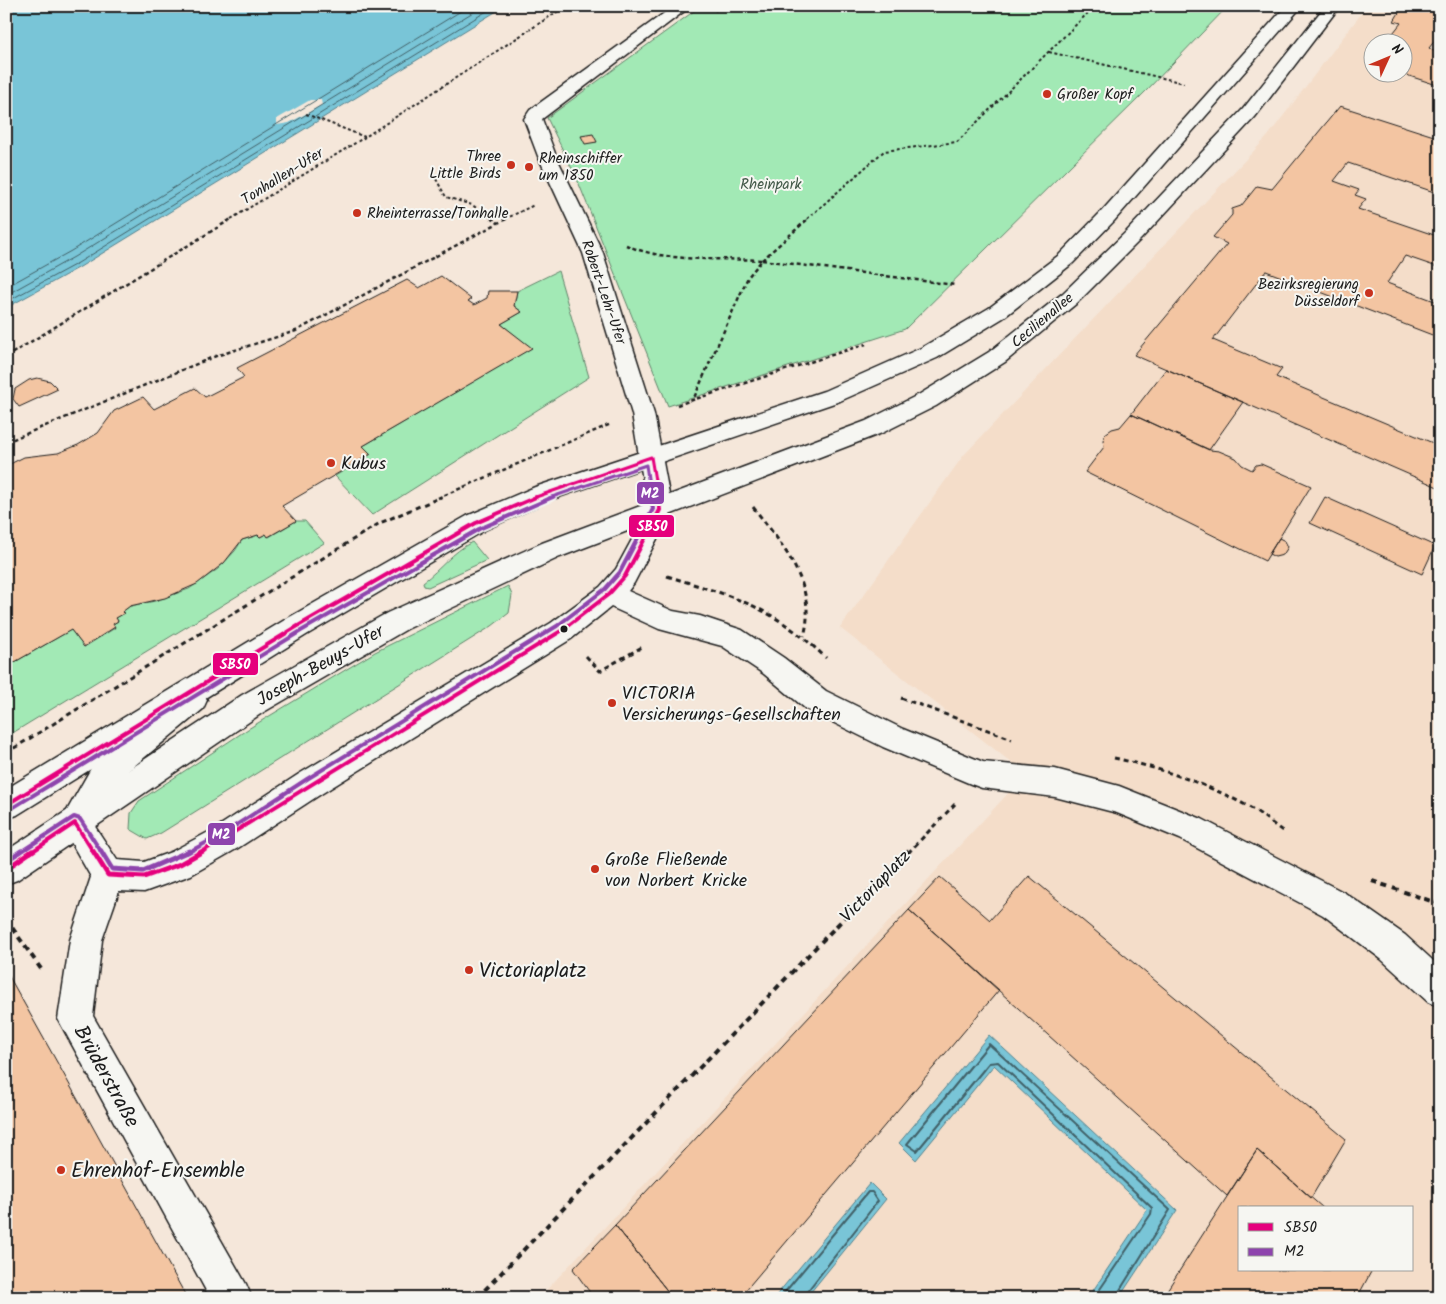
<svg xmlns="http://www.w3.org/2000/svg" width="1446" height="1304" font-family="Kalam,sans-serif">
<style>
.built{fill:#f4ddc9;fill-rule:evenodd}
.green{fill:#a2e9b5;stroke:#5f8268}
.water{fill:#79c5d7;stroke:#54818c}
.pier{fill:#f5e7da}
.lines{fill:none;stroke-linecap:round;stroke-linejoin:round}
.shore-far1{stroke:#416067;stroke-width:1}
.shore{stroke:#416067;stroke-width:2}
.building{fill:#f3c5a2;stroke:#1c1c1c}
.minor-casing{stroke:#1c1c1c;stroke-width:3}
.major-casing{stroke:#1c1c1c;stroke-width:3}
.path-far3{stroke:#1c1c1c;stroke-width:2;stroke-dasharray:3 2.5;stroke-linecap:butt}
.path-far2{stroke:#1c1c1c;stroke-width:2.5;stroke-dasharray:4 3;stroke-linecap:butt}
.path-far1{stroke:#1c1c1c;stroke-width:3;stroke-dasharray:5 4;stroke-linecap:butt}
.path{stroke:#1c1c1c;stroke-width:4;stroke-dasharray:6 5;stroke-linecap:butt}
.minor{fill:#f6f6f2;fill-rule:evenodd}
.major{fill:#f6f6f2;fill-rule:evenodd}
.bus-1-far2-casing{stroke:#f6f6f2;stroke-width:6}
.bus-1-far1-casing{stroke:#f6f6f2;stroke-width:8}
.bus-1-casing{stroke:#f6f6f2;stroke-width:9}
.bus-2-far2-casing{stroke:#f6f6f2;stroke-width:6}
.bus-2-far1-casing{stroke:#f6f6f2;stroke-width:8}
.bus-2-casing{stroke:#f6f6f2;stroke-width:9}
.bus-1-far2{stroke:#e5007d;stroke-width:3}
.bus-1-far1{stroke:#e5007d;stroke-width:4}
.bus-1{stroke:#e5007d;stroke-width:5}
.bus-2-far2{stroke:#8e44ad;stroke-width:3}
.bus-2-far1{stroke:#8e44ad;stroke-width:4}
.bus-2{stroke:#8e44ad;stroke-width:5}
.poi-dot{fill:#c8321e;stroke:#f6f6f2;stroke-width:2}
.bus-dot{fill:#1c1c1c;stroke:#f6f6f2;stroke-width:2}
.labels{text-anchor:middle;stroke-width:4;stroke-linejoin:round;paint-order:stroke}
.far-poi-label{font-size:15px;fill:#1c1c1c;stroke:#f6f6f2;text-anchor:start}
.far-street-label{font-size:15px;fill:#1c1c1c;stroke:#f6f6f2}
.far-park-label{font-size:15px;fill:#445a4a;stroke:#f6f6f2}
.poi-label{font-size:18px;fill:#1c1c1c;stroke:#f6f6f2;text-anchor:start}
.street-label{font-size:18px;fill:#1c1c1c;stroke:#f6f6f2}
.near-poi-label{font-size:21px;fill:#1c1c1c;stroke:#f6f6f2;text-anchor:start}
.near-street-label{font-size:21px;fill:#1c1c1c;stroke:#f6f6f2}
.line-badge{stroke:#f6f6f2;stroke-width:2}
.badge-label{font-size:14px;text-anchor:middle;font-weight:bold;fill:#fff}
</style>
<rect width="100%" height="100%" fill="#f5e7da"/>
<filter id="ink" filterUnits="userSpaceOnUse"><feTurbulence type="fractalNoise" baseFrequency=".02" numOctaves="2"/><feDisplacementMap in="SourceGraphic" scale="10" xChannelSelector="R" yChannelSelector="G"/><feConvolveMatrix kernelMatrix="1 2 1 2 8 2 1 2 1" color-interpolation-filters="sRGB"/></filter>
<g filter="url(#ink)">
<!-- built -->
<path class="built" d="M1367 6H1440V1298H539L1026 774 840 628 963 456 1268 136ZM1374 42H1404V72H1374ZM1240 1208H1412V1270H1240Z"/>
<!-- green -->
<path class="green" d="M701 6H1228L1146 91 905 329 668 406 577 179 547 118Z
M558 271 589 377 372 515 335 476 370 455 363 446 531 348 501 324 522 312 514 306 517 291Z
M296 521H305L324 543 6 737V667L71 630 84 647 115 628 113 624 118 621 116 618 124 613 122 612 130 606 155 601 189 589 218 569 235 551 242 540 258 535 260 537 266 534 269 537Z
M472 542 487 560 428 587 424 586 423 582C441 569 452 552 472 542Z
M508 586 512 595 509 613 492 626 161 833 147 839 130 829 131 813 139 801 248 729 375 652Z"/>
<!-- water -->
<path class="water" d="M6 6H505L80 267 6 308Z
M989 1035 1177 1210 1119 1298H1088L1147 1210 994 1065 916 1160 899 1143Z
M870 1183 886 1199 806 1298H774Z"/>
<!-- pier -->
<path class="pier" d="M310 100H321L322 105 289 123 277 125V119Z"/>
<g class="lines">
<!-- shore-far1 -->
<path class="shore-far1" d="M6 287 71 251 469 6
M6 295 74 257 483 6
M6 302 78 263 495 6"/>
<!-- shore -->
<path class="shore" d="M780 1298 868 1192H872L878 1201 802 1298
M1094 1298 1151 1214 1152 1208 998 1062 989 1063 917 1151 907 1144 989 1044 1170 1210 1115 1298"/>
</g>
<!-- building -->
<path class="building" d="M1403 6H1440V34L1429 48 1439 54 1440 86 1397 72H1404V42H1386L1401 23 1394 21Z
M1340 106 1440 138V194L1348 163 1334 181 1359 190 1355 195 1366 199 1358 209 1440 237V268L1405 256 1387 283 1440 303V338L1266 271 1213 340 1282 369 1276 377 1440 446V488L1134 355 1227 244 1213 237 1232 215V209L1241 206 1257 186 1272 189Z
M593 134 597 142 585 144 581 136Z
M441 276 471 299 468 301 474 305 487 298 488 291H517L514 306 522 312 501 324 532 348 363 446 371 454 282 506 296 521 268 537 266 534 260 537 258 535 242 540 224 563 197 584 165 598 130 606 122 612 125 613 116 618 118 621 113 624 115 627 84 647 71 630 6 667V466L24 457 58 453 78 445 98 433 114 411 143 397 154 409 195 388 205 397 244 377 237 368 407 280 419 288Z
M1166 369 1243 402 1209 450 1131 414Z
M37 378 50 381 58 389 19 407 13 399 15 389 29 380Z
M1131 414 1210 450 1219 451 1236 458 1242 465 1252 470 1256 465 1261 464 1311 486 1265 561 1085 472 1104 447 1103 440 1105 434 1112 429 1120 427Z
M1325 497 1435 546 1422 574 1310 523Z
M1279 538 1285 541 1288 547 1283 555 1275 557 1269 554Z
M1029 876 1346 1139 1311 1198 1257 1150 1227 1196 909 910 940 877 990 920Z
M909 910 999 990 739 1298H673L615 1225Z
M6 971 67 1080 187 1298H6Z
M1257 1150 1323 1208H1240V1270H1372L1357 1298H1162Z
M615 1225 673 1298H594L573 1269Z"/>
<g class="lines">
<defs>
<path id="minor" d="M674 6H691L542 119 556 156 603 253 654 414 672 510 634 583 628 591 673 611 700 616 742 630 784 658 826 691 903 729 983 762 1055 769 1119 786 1202 819 1345 893 1405 935 1440 967V1007L1428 1002 1381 959 1323 915 1180 839 1117 813 1055 797 982 788 971 784 883 747 806 709 764 674 722 646 659 629 611 607 571 639 321 794 238 848 191 875 144 892 119 891 102 940 93 1016 246 1284 252 1298H210L58 1019 70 940 91 877 60 823 94 763 183 691 193 688 203 691 207 700 203 709 116 781 92 822 117 860 144 862 171 852 216 828 299 774 551 623 600 587 616 569 648 510 632 414 583 253 538 156 524 119 530 110Z"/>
<path id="major" d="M1286 6H1302L1114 221 1073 263 1003 318 937 358 840 401 553 499 485 530 308 634 17 815 6 819V789L288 618 467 516 535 487 824 391 921 348 989 308 1059 255 1100 213Z
M1325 6H1340L1255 117 1141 239 1077 303 1005 362 936 406 882 433 560 557 407 629 262 713 17 880 6 884V851L242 695 387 613 542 543 866 421 920 394 989 352 1063 293 1127 231 1243 109Z"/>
</defs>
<!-- minor casing -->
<use href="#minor" class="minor-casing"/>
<!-- major casing -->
<use href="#major" class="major-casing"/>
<!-- path-far3 -->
<path class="path-far3" d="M715 11 720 6
M1049 52 1184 83
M306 114 365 137
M436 179 446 197 472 205 493 219
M231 219 365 137 566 6
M505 219 534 205
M807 219 884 151 957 142 1095 6"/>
<!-- path-far2 -->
<path class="path-far2" d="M491 218 498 223 508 218
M626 245C666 263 719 258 762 260L748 277 693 400
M762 260 809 218
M762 260 955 285
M6 357 233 218
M677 405 866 344
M6 442 216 356 296 331 498 223
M438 498 611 424"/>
<!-- path-far1 -->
<path class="path-far1" d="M753 507C782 544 818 586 804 636
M667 576C735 597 772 606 826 658
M586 656 600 671 642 647
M901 698 1012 739
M6 753 380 523 441 497
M1114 758C1160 768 1208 784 1249 807 1262 814 1272 824 1284 832
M908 853 955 804"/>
<!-- path -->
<path class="path" d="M1372 881 1440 904
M6 919 41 969
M477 1298 909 851"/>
<!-- minor -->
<use href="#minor" class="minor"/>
<!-- major -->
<use href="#major" class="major"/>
<defs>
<path id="bus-1-far2" d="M533 498 651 457 658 498"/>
<path id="bus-1-far1" d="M6 805 298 626 476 523 536 497
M30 853 75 823 94 853
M200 853 561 631 609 594 625 576 660 510 658 497"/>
<path id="bus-1" d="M93 851 108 875 144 877 180 864 203 851
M6 869 32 851"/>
<path id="bus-2-far2" d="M549 498 646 465 651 498"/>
<path id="bus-2-far1" d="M9 810 301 631 479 529 553 497
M19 853 74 817 80 819 102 853
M187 853 224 833 307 779 557 626 605 589 620 572 653 509 651 497"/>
<path id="bus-2" d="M101 851 112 869 143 871 189 851
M6 861 21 851"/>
</defs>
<!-- bus-1-far2 casing -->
<use href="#bus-1-far2" class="bus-1-far2-casing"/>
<!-- bus-1-far1 casing -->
<use href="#bus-1-far1" class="bus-1-far1-casing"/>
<!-- bus-1 casing -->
<use href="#bus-1" class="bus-1-casing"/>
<!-- bus-2-far2 casing -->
<use href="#bus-2-far2" class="bus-2-far2-casing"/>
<!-- bus-2-far1 casing -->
<use href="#bus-2-far1" class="bus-2-far1-casing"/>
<!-- bus-2 casing -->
<use href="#bus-2" class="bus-2-casing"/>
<!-- bus-1-far2 -->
<use href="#bus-1-far2" class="bus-1-far2"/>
<!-- bus-1-far1 -->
<use href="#bus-1-far1" class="bus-1-far1"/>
<!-- bus-1 -->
<use href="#bus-1" class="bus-1"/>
<!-- bus-2-far2 -->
<use href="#bus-2-far2" class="bus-2-far2"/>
<!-- bus-2-far1 -->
<use href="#bus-2-far1" class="bus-2-far1"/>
<!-- bus-2 -->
<use href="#bus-2" class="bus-2"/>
</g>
</g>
<!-- markers -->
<g class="poi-dot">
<circle cx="1047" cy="94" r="5"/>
<circle cx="511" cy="165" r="5"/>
<circle cx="529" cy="167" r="5"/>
<circle cx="357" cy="213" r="5"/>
<circle cx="1369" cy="293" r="5"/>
<circle cx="331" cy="463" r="5"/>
<circle cx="612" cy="703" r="5"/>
<circle cx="595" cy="869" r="5"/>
<circle cx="469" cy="970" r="5"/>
<circle cx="61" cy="1170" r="5"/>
</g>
<circle class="bus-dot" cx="564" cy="629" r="4.5"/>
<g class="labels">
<!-- far-poi labels -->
<g class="far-poi-label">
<text x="1057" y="99">Großer Kopf</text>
<text x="501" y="161" text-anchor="end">Three<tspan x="501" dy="17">Little Birds</tspan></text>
<text x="539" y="163">Rheinschiffer<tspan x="539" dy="17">um 1850</tspan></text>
<text x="367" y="218">Rheinterrasse/Tonhalle</text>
<text x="1359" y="289" text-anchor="end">Bezirksregierung<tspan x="1359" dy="17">Düsseldorf</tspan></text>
</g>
<!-- far-street labels -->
<g class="far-street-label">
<text transform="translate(282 176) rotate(-32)" y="5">Tonhallen-Ufer</text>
<text transform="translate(604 292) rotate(71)" y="5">Robert-Lehr-Ufer</text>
<text transform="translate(1042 320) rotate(-40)" y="5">Cecilienallee</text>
</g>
<!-- far-park labels -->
<g class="far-park-label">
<text x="771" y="189">Rheinpark</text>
</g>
<!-- poi labels -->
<g class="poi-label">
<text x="341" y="469">Kubus</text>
<text x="622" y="699">VICTORIA<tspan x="622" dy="21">Versicherungs-Gesellschaften</tspan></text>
<text x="605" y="865">Große Fließende<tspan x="605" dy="21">von Norbert Kricke</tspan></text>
</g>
<!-- street labels -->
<g class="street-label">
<text transform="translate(320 665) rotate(-30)" y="6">Joseph-Beuys-Ufer</text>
<text transform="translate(875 886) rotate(-46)" y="6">Victoriaplatz</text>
</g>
<!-- near-poi labels -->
<g class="near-poi-label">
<text x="479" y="977">Victoriaplatz</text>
<text x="71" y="1177">Ehrenhof-Ensemble</text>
</g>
<!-- near-street labels -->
<g class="near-street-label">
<text transform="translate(107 1076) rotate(61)" y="7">Brüderstraße</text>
</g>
</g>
<g class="line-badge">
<rect x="636" y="481" width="29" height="24" rx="5" fill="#8e44ad"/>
<rect x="628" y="514" width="47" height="24" rx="5" fill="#e5007d"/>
<rect x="212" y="652" width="47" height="24" rx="5" fill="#e5007d"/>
<rect x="207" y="822" width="29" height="24" rx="5" fill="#8e44ad"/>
</g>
<g class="badge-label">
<text x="650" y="498">M2</text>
<text x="652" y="531">SB50</text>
<text x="235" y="669">SB50</text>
<text x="221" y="839">M2</text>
</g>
<!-- margin -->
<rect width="1446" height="1304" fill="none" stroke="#f6f6f2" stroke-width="25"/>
<rect x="12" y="12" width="1421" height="1279" fill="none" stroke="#1c1c1c" stroke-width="2" filter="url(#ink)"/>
<!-- legend -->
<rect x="1238" y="1206" width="175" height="65" fill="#f6f6f2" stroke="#9f9f9c"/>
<rect x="1248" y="1223" width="25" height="8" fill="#e5007d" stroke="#9f9f9c"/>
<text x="1284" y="1232" font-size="15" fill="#1c1c1c">SB50</text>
<rect x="1248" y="1248" width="25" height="8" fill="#8e44ad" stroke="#9f9f9c"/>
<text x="1284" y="1256" font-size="15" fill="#1c1c1c">M2</text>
<!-- north arrow -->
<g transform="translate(1388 58) rotate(46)"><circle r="24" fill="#f6f6f2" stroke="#9f9f9c"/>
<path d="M0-4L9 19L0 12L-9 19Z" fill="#c8321e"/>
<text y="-8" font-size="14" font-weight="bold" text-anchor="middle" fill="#1c1c1c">N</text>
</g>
</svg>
